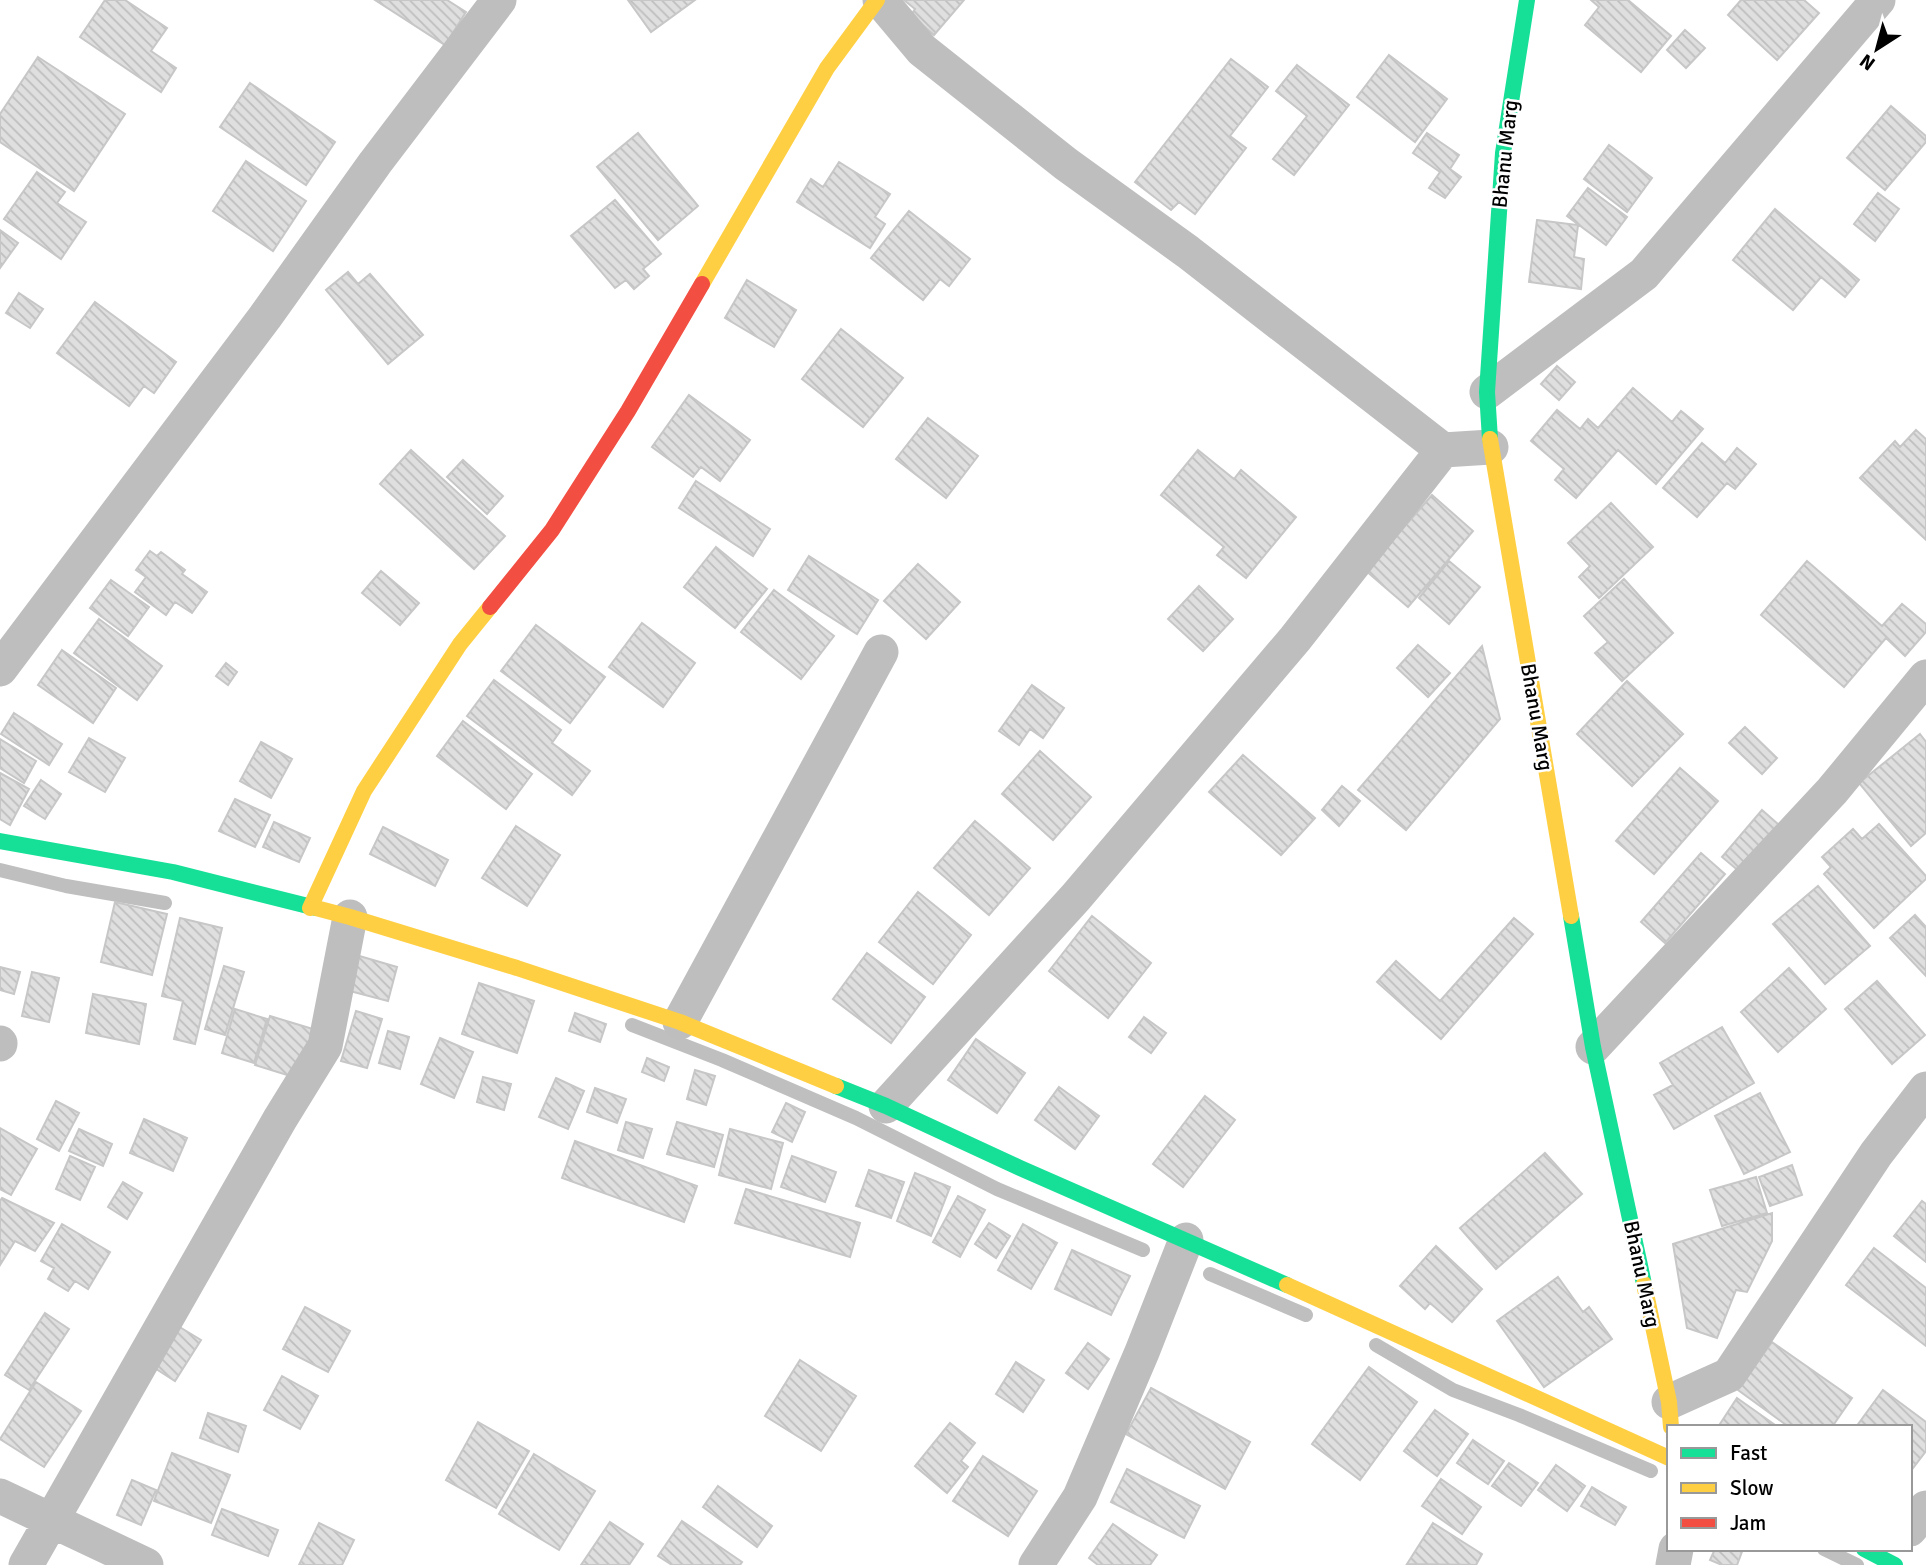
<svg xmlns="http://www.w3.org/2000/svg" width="1926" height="1565" font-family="Signika,sans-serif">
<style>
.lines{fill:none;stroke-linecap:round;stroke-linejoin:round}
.stream{stroke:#bfbfbf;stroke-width:14}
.building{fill:url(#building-back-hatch);stroke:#c7c7c7;stroke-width:2}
.street{stroke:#bebebe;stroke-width:35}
.fast{stroke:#16e098;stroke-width:16}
.slow{stroke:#ffcf43;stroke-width:16}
.jam{stroke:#f24e42;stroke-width:16}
.labels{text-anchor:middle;stroke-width:5;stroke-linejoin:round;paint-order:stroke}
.street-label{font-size:21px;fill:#000;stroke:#fff}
</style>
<defs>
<pattern id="building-back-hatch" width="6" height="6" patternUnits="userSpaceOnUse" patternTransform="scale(1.75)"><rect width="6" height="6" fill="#dfdfdf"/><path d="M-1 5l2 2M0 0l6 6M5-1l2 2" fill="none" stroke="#bebebe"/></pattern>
</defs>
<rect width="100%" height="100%" fill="#fff"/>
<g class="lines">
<!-- stream -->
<path class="stream" d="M0 870 66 886 165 903
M632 1025 722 1060 856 1118 997 1189 1143 1250
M1210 1274 1306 1315
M1376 1345 1453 1390 1519 1415 1651 1471
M1824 1549 1857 1565"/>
</g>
<!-- building -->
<path class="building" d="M105 0H125L167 28 151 51 176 68 161 92 80 37Z
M375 0H447L466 12 445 45Z
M628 0H695L651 32Z
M904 0H964L934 35 911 15 915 9Z
M1591 0H1628L1671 36 1641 72 1585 25 1599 7Z
M1741 0H1804L1819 13 1777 60 1728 15Z
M1685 30 1705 48 1686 68 1667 50Z
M1389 55 1447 99 1415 142 1357 97Z
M38 57 125 114 74 191 0 142V114Z
M1231 59 1268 87 1230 136 1246 148 1195 214 1179 202 1171 210 1135 182Z
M1297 65 1349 105 1294 175 1273 159 1307 116 1276 91Z
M250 83 335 142 306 185 220 127Z
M1891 106 1926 136V142L1885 190 1847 158Z
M638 133 698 206 658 240 597 167Z
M1427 133 1459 155 1450 169 1461 177 1445 198 1429 188 1440 172 1413 153Z
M1609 145 1652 178 1627 212 1584 179Z
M246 161 306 201 273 251 213 211Z
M839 162 890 194 875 217 885 224 870 248 797 202 811 179 823 187Z
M37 172 65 192 57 203 86 222 61 259 4 219Z
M1588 188 1627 217 1606 245 1567 216Z
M1878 193 1899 209 1875 241 1854 224Z
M615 200 661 254 643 269 649 276 634 289 626 280 615 288 571 236Z
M1775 209 1859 280 1845 297 1821 277 1793 310 1733 260Z
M909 211 970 259 949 286 940 279 923 300 871 258Z
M1537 220 1578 225 1574 257 1584 259 1581 289 1529 282Z
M0 230 18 243 0 268Z
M348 272 358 284 370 274 423 335 388 364 326 290Z
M747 280 796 310 774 347 725 318Z
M19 293 43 309 30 328 6 313Z
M95 302 176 362 154 393 144 386 129 406 57 353Z
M841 329 903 378 863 427 802 379Z
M1557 366 1575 382 1559 400 1541 384Z
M1633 388 1672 422 1681 411 1703 429 1656 484 1618 450 1576 498 1555 480 1564 469 1531 441 1557 410 1580 429 1588 419 1598 428Z
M689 395 750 440 720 481 701 467 693 477 652 447Z
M928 418 978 456 946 498 896 459Z
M1916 430 1926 439V540L1860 478 1895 441 1900 447Z
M1702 443 1725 463 1737 448 1756 464 1735 489 1727 483 1697 517 1663 488Z
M411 450 505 536 474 569 380 484Z
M1198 450 1234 479 1241 470 1296 517 1246 578 1217 555 1224 547 1161 495Z
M463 460 503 496 487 514 447 477Z
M696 481 770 529 753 556 679 508Z
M1432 495 1473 531 1408 607 1366 571Z
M1611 503 1653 547 1599 598 1579 577 1590 566 1568 543Z
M716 547 767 589 735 628 684 587Z
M150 551 157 556 161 552 185 570 182 574 207 592 192 613 175 602 166 615 135 592 146 577 136 570Z
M809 556 878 600 857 634 788 590Z
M1449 561 1480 587 1449 624 1419 598Z
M1807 561 1882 626 1902 604 1926 624V632L1905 656 1886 638 1844 687 1761 615Z
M918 564 960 602 926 639 884 601Z
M381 571 419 603 400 625 362 593Z
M1624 579 1673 633 1622 681 1595 653 1608 642 1584 616Z
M111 580 149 607 128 636 90 608Z
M1199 586 1233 619 1203 651 1168 619Z
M774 590 834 636 801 679 741 632Z
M99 619 162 666 137 700 74 653Z
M642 623 695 663 663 707 609 667Z
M536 625 605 677 570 723 501 671Z
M1418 645 1450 673 1428 697 1397 668Z
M1482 646 1500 719 1406 830 1358 790Z
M62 650 116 688 93 723 38 685Z
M226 663 237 672 228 685 216 676Z
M494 680 561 730 552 743 590 771 572 795 467 716Z
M1627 681 1683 734 1632 786 1577 734Z
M1032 685 1064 708 1043 738 1030 729 1019 745 999 731Z
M14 713 62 744 49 765 1 734Z
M463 721 532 774 506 809 437 756Z
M1745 727 1777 758 1762 774 1729 743Z
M1920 734 1926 742V833L1911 846 1859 783Z
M89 738 125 758 105 792 69 772Z
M0 739 36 761 24 783 0 768Z
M261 742 292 759 271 798 240 781Z
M1040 751 1091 797 1053 840 1002 794Z
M1243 755 1315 818 1281 855 1209 792Z
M1680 768 1718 801 1654 874 1616 841Z
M0 773 29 789 10 825 0 819Z
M41 780 61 794 45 819 24 806Z
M1342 786 1360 801 1339 826 1322 810Z
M235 799 270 815 255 847 219 831Z
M1762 810 1779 825 1740 872 1722 857Z
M975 821 1030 868 989 915 934 868Z
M274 822 310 838 299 862 263 847Z
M1879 824 1926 876V879L1874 928 1824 874 1831 867 1822 857 1853 829 1862 839Z
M516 826 560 855 527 906 482 878Z
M383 827 448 860 435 886 370 854Z
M1701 853 1725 874 1665 943 1641 922Z
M1818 886 1870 946 1825 984 1773 924Z
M918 892 971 935 933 984 879 942Z
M115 902 167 914 152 975 101 962Z
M1915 915 1926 927V976L1890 938Z
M1092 916 1151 963 1108 1018 1049 971Z
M180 918 222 928 195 1044 174 1039 183 1001 162 996Z
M1514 918 1533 934 1441 1039 1377 982 1396 961 1440 1001Z
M867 953 925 997 891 1043 833 999Z
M356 955 397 967 388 1001 346 990Z
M224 966 244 972 225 1035 205 1029Z
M0 967 20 972 14 994 0 990Z
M1789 968 1826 1009 1778 1052 1741 1012Z
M32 972 59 978 49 1022 22 1016Z
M1877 981 1925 1035 1892 1064 1845 1009Z
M479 983 534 1001 517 1053 462 1034Z
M93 994 146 1004 139 1044 86 1033Z
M235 1009 267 1019 254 1063 222 1053Z
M356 1011 382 1019 367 1068 341 1061Z
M575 1013 606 1024 600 1042 569 1031Z
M270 1016 316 1030 300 1079 255 1065Z
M1144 1017 1166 1033 1151 1053 1129 1037Z
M1722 1027 1754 1083 1674 1129 1654 1095 1673 1085 1660 1063Z
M388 1031 409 1037 400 1069 379 1063Z
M440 1038 473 1052 454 1098 421 1084Z
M976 1039 1025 1073 997 1113 948 1080Z
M647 1058 669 1067 664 1081 642 1072Z
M695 1070 715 1076 706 1105 687 1099Z
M483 1077 511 1084 504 1110 477 1102Z
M556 1078 584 1091 568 1129 539 1117Z
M1059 1087 1099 1116 1075 1149 1035 1120Z
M595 1088 626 1099 617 1123 587 1112Z
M1760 1093 1790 1152 1744 1174 1715 1116Z
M1205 1096 1235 1120 1183 1187 1153 1164Z
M56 1101 79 1113 59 1151 37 1139Z
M786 1103 805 1112 792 1142 772 1132Z
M144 1119 187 1138 173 1171 130 1153Z
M626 1122 652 1129 643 1158 618 1150Z
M677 1122 723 1135 714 1167 667 1154Z
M0 1128 37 1149 11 1195 0 1189Z
M79 1129 112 1144 103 1166 69 1151Z
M730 1129 783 1143 771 1189 719 1175Z
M575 1141 697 1186 684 1222 562 1178Z
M1545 1153 1582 1194 1496 1269 1460 1228Z
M70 1156 95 1167 80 1200 56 1189Z
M792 1156 836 1172 825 1202 781 1187Z
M1792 1165 1802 1195 1770 1206 1759 1177Z
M869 1170 904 1182 891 1218 856 1206Z
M915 1173 950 1187 931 1236 897 1221Z
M1756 1177 1767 1213 1722 1226 1710 1190Z
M123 1182 142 1193 127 1219 108 1207Z
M746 1189 860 1223 850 1257 735 1223Z
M958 1196 985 1210 960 1257 933 1242Z
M2 1198 54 1223 35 1251 15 1241 0 1265V1201Z
M1922 1201 1926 1204V1262L1894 1236Z
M1772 1213V1241L1747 1292 1736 1290 1717 1338 1687 1328 1673 1244Z
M989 1223 1010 1236 996 1258 975 1244Z
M62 1224 110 1252 88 1289 75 1281 68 1291 48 1279 54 1268 41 1261Z
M1023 1224 1057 1243 1031 1289 998 1270Z
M1436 1246 1482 1289 1452 1322 1430 1303 1425 1309 1400 1286Z
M1874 1248 1926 1288V1346L1846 1285Z
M1072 1250 1130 1276 1111 1315 1055 1289Z
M1558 1277 1583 1312 1589 1307 1612 1339 1544 1387 1497 1321Z
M305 1307 350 1331 328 1372 283 1349Z
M45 1313 69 1329 29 1390 5 1375Z
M178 1326 201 1340 175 1381 153 1367Z
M1772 1342 1852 1398 1832 1427H1789L1738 1390Z
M1088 1343 1109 1359 1088 1389 1066 1373Z
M800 1360 856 1396 821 1451 765 1416Z
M1016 1362 1044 1380 1023 1412 996 1394Z
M1369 1367 1417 1402 1360 1480 1312 1444Z
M282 1376 318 1396 300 1429 264 1410Z
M36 1382 81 1411 44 1467 0 1439Z
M1151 1388 1250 1442 1225 1489 1126 1434Z
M1883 1390 1926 1422V1451L1910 1472V1427H1856Z
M1737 1398 1778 1427H1718Z
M1435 1410 1468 1434 1437 1476 1404 1451Z
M208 1413 246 1426 238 1452 200 1438Z
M478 1422 529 1451 496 1508 446 1480Z
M950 1423 975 1443 961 1461 968 1467 947 1493 915 1466Z
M1473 1440 1504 1461 1488 1484 1457 1463Z
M172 1453 230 1475 211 1523 154 1501Z
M534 1454 595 1491 559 1550 499 1514Z
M983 1456 1037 1491 1008 1536 953 1501Z
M1509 1463 1538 1483 1521 1506 1492 1486Z
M1556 1465 1585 1486 1567 1511 1538 1490Z
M1127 1469 1200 1506 1184 1538 1111 1502Z
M1441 1479 1481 1507 1462 1534 1422 1506Z
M132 1480 156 1490 141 1525 117 1515Z
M718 1486 772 1526 757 1547 703 1507Z
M1592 1487 1626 1507 1615 1525 1581 1506Z
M222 1509 278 1530 268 1556 212 1535Z
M682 1521 742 1562 740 1565H672L658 1556Z
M610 1522 643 1544 629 1565H581Z
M319 1523 354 1540 342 1565H299Z
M1433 1523 1482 1554 1476 1565 1407 1564Z
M1113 1524 1157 1555 1150 1565H1098L1089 1558Z
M1715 1549H1743L1737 1565H1722L1710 1560Z"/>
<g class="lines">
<!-- street -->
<path class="street" d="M880 0 922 50 1066 164 1188 252 1443 450 1491 447
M1487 392 1644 274 1878 0
M0 669 265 317 375 163 499 0
M680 1022 881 652
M0 1044V1043
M1593 1047 1832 791 1926 677
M886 1106 1076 897 1295 639 1443 450
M1669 1402 1729 1375 1876 1154 1926 1089
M0 1496 146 1565
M1910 1529 1926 1508
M26 1565 280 1119 325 1046 350 917
M1036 1565 1080 1497 1142 1352 1186 1240
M1673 1565 1676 1549"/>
<!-- fast -->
<path class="fast" d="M1490 439 1487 392 1503 153 1527 0
M0 841 173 872 316 908
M1571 916 1593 1047 1644 1284
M836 1086 886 1106 1020 1168 1287 1285
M1864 1549 1895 1565"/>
<!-- slow -->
<path class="slow" d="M702 284 827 68 877 0
M1490 439 1571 916
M310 908 364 791 460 644 490 607
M316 908 350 917 517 968 680 1022 836 1086
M1644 1284 1669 1402 1671 1427
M1287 1285 1669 1458"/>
<!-- jam -->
<path class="jam" d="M490 607 552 530 628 411 702 284"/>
</g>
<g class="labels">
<!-- street labels -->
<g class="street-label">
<text transform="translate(1505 154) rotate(-84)" y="7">Bhanu Marg</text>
<text transform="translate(1537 717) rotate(80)" y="7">Bhanu Marg</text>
<text transform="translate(1642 1274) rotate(78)" y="7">Bhanu Marg</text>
</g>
</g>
<!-- legend -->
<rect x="1667" y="1425" width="245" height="126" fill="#ffffff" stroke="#999999" stroke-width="2"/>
<rect x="1681" y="1448" width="35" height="10" fill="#16e098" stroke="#999999" stroke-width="2"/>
<text x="1730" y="1460" font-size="21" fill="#000000">Fast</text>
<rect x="1681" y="1483" width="35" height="10" fill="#ffcf43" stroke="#999999" stroke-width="2"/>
<text x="1730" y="1495" font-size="21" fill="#000000">Slow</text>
<rect x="1681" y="1518" width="35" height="10" fill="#f24e42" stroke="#999999" stroke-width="2"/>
<text x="1730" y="1530" font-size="21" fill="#000000">Jam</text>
<!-- north arrow -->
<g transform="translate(1877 49) rotate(216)" stroke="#ffffff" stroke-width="5" paint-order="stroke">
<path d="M0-5L12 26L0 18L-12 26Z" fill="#000000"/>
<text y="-10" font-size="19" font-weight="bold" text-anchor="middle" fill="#000000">N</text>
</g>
</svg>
